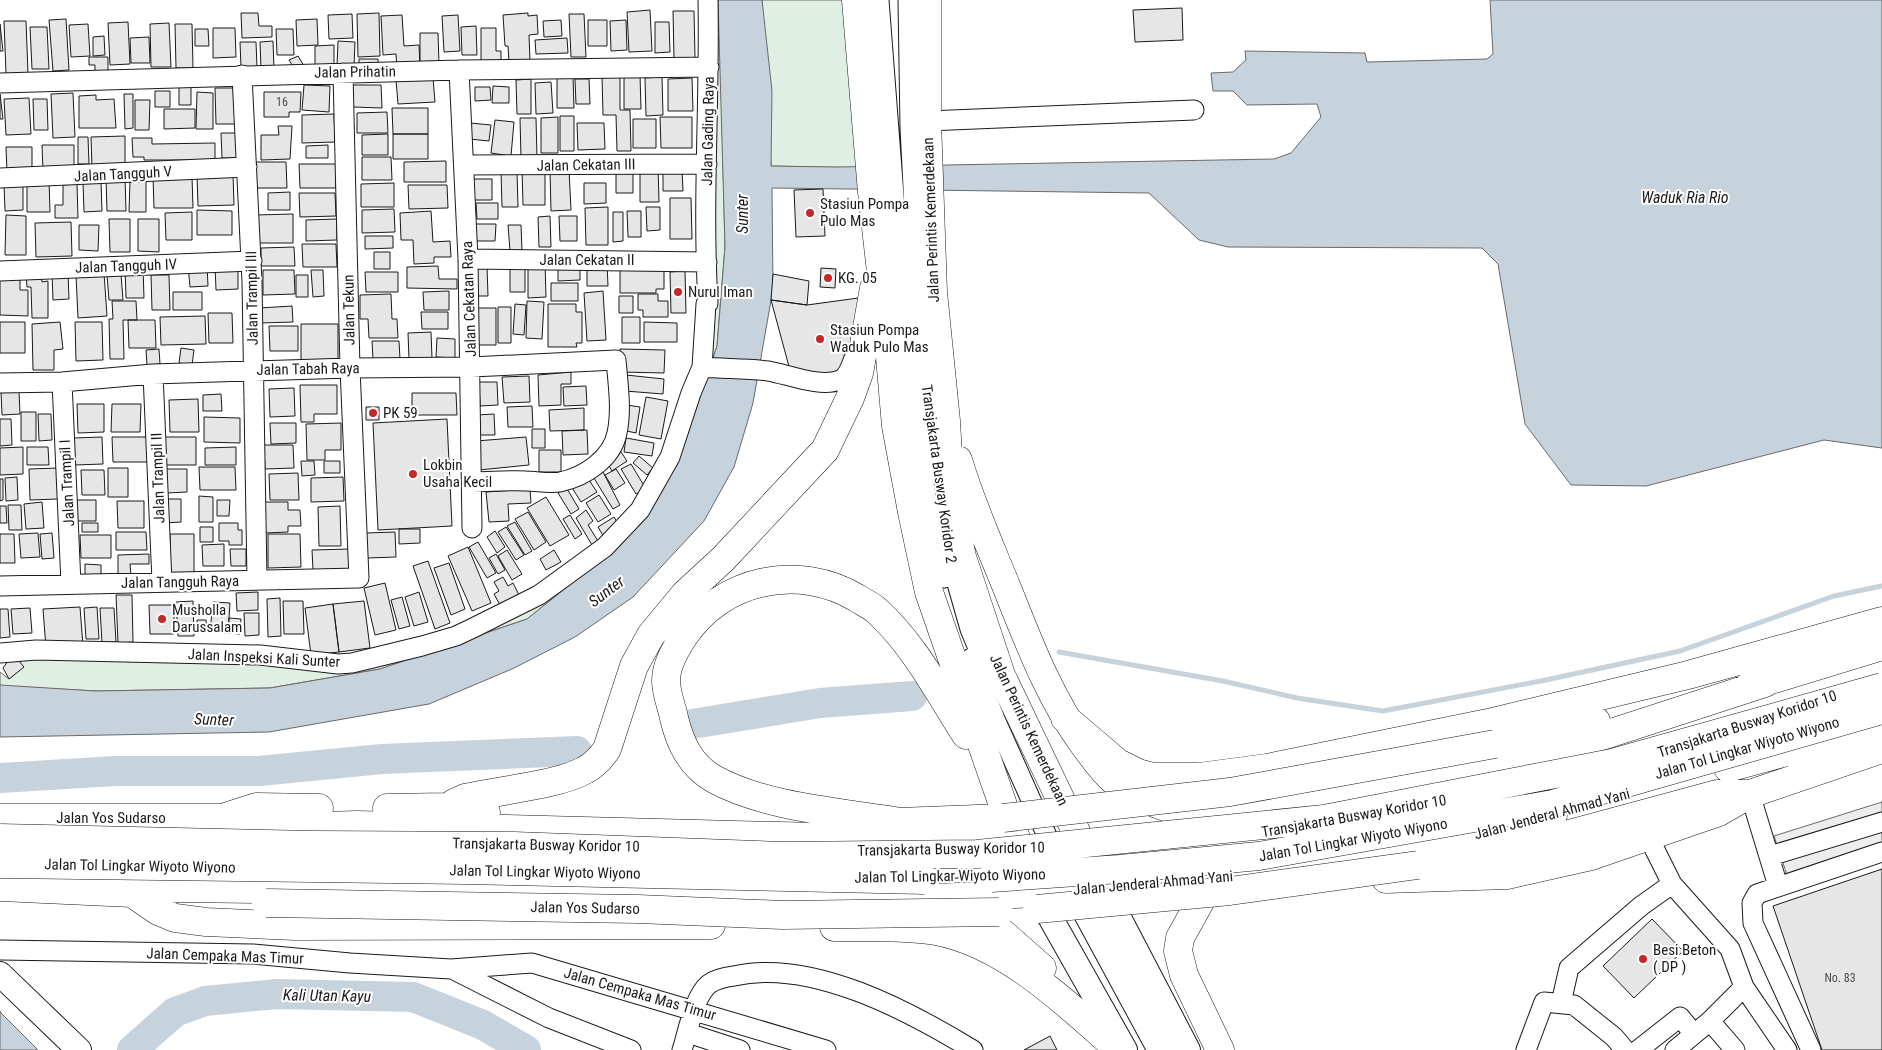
<svg xmlns="http://www.w3.org/2000/svg" width="1882" height="1050" font-family="'Roboto Condensed',sans-serif">
<style>
.green{fill:#e0efe3;stroke:#6a6a6a}
.parking{fill:#ededed;stroke:#6a6a6a}
.water{fill:#c6d2dc;stroke:#6a6a6a}
.lines{fill:none;stroke-linecap:round;stroke-linejoin:round}
.stream{stroke:#c6d2dc;stroke-width:5}
.river{stroke:#c6d2dc;stroke-width:30}
.building{fill:#e6e6e6;stroke:#1a1a1a}
.minor-casing{stroke:#1a1a1a;stroke-width:21}
.major-casing{stroke:#1a1a1a;stroke-width:26}
.highway-casing{stroke:#1a1a1a;stroke-width:29}
.minor{stroke:#fff;stroke-width:19}
.major{stroke:#fff;stroke-width:24}
.highway{stroke:#fff;stroke-width:28}
.highway-bridge-casing{stroke:#1a1a1a;stroke-width:29;stroke-linecap:butt}
.highway-bridge{stroke:#fff;stroke-width:28}
.poi-dot{fill:#c62828;stroke:#fff;stroke-width:2}
.labels{text-anchor:middle;stroke-width:4;stroke-linejoin:round;paint-order:stroke}
.number-label{font-size:12px;fill:#4d4d4d}
.street-label{font-size:15px;fill:#1a1a1a;stroke:#fff}
.poi-label{font-size:15px;fill:#1a1a1a;stroke:#fff;text-anchor:start}
.water-label{font-size:16px;font-style:italic;fill:#1a1a1a;stroke:#fff}
</style>
<rect width="100%" height="100%" fill="#fff"/>
<!-- green -->
<path class="green" d="M709 0H719L725 247 717 346 679 460 643 520 587 571 527 619 380 669 270 688 96 691 0 686V672L9 679 23 667 12 652 36 650 260 655 316 663H352L457 636 539 595 605 547 640 510 655 486 670 456 691 393 702 367 706 304Z
M762 0H856L870 168 771 166Z"/>
<!-- parking -->
<path class="parking" d="M1882 802V845L1787 875 1774 836Z"/>
<!-- water -->
<path class="water" d="M718 0H762L772 91 771 166 836 167 1274 159 1291 153 1321 117 1317 104 1247 105 1233 91H1213L1211 73 1233 72 1246 60 1245 51 1365 53 1367 62 1487 59 1493 54 1490 0H1882V448L1824 440 1646 486 1571 485 1525 424 1498 264 1482 248 1228 247 1199 240 1149 193 772 188 773 289 753 403 734 467 704 521 633 597 575 637 512 669 429 704 269 732 0 737V685L96 691 270 688 380 669 527 619 587 571 679 460 717 346 725 247Z
M0 1011 1 1013 38 1050H0Z"/>
<g class="lines">
<!-- stream -->
<path class="stream" d="M1059 652 1223 681 1297 698 1383 711 1546 680 1680 651 1834 596 1882 586"/>
<!-- river -->
<path class="river" d="M692 724 820 703 912 696
M0 778 115 771H259L382 759 577 751
M132 1050 175 1012 205 1001 277 994 413 997 483 1025 526 1050"/>
</g>
<!-- building -->
<path class="building" d="M1182 8 1183 40 1135 42 1133 10Z
M650 10 652 51 629 52 627 12Z
M673 11H694L695 58H674Z
M241 13H258L259 26H272V37L242 38Z
M379 13 380 56 358 57 357 14Z
M528 13V16L537 15 538 34 529 35 530 61 509 62 508 46H505L503 15Z
M352 14 353 38 329 39 328 15Z
M569 14H584L586 57H571Z
M402 15 404 46 419 45 420 67 397 68 396 54 383 55 381 16Z
M458 15 460 51 444 52 442 16Z
M66 19 69 70 53 71 49 20Z
M317 19 318 45 297 46 296 20Z
M561 20 562 36 544 37 543 21Z
M588 20H607V46H588Z
M626 20 627 50 611 51 610 21Z
M4 21H26L28 73 6 74Z
M128 22 130 64 110 65 108 23Z
M655 22H669L670 52 655 53Z
M169 23 171 67H151L150 24Z
M0 24 3 51H0Z
M88 24 90 56 71 57 69 25Z
M175 24H192L193 68H176Z
M476 26 477 55H462L461 27Z
M30 27H47L49 69H32Z
M213 28H235L236 57 213 58Z
M481 28H496V51H501V66H481Z
M195 29H208L209 46H195Z
M276 29H293L294 55H277Z
M420 33H438L439 64H420Z
M104 36 105 55 93 56V37Z
M149 37 150 63H131L130 38Z
M567 38 568 53 536 54 535 40Z
M273 41 274 69H261L260 42Z
M338 41 355 42 354 67 337 66Z
M240 42H256L257 67H241Z
M334 45V67H315V46Z
M298 56 304 66 296 71 289 60Z
M89 57H108V72H95V65H89Z
M359 59H378L379 70H359Z
M640 75 641 109H624V76Z
M557 76H573L574 108H557Z
M602 76H620V110H630L631 151H617L616 115H603Z
M662 77 663 115 646 116 645 78Z
M433 78 435 102 398 104 396 80Z
M692 78 693 111H668V79Z
M531 79V114H517L516 80Z
M575 79H589L590 104H576Z
M551 82 553 113 536 114 535 83Z
M179 85H191V105H179Z
M304 85 330 86 329 112 302 110Z
M352 85H381L382 108 353 107Z
M493 86 509 87V103H492Z
M475 87H490L491 100 475 101Z
M215 88H237V124H216Z
M155 91H170V107H155Z
M197 92 213 93V129H196Z
M264 92H301L300 112H289V117H264Z
M73 93 75 137 53 138 51 94Z
M0 94 3 119H0Z
M124 94H133V128L125 129Z
M96 95V100L114 99 116 128H79V96Z
M29 98 31 134 6 135 4 99Z
M33 99H47L48 130H34Z
M135 100H150L149 130H135Z
M392 108H428V134H393Z
M164 109H195V128L164 129Z
M387 112 388 133H357V113Z
M334 114 335 142 302 143V115Z
M560 116H574V151H560Z
M558 117V153H541V118Z
M660 117H692V148H661Z
M520 118H536L537 158H521Z
M633 119H656V148H633Z
M495 120 514 122 511 156 491 153Z
M470 123 491 125 489 141 469 139Z
M577 123H604L605 149 578 150Z
M278 126H292L290 159 261 160V135H279Z
M221 133H238V158H222Z
M388 134V155H362V135Z
M393 134H428V159H393Z
M125 136V168H92L91 137Z
M78 137H88L89 164H78Z
M132 138H152V144L215 143V160H144V157H133Z
M42 145H74V170L43 171Z
M328 145V158H306V146Z
M6 147H32V173H7Z
M362 157H391L392 180H362Z
M446 161V182H404V162Z
M248 162H286L287 188H249Z
M299 164H336V188H300Z
M658 165 659 202H640V166Z
M522 168H545V205H523Z
M616 169 633 170V193H616Z
M663 169 682 170 683 191H663Z
M569 170 571 210 551 211 550 171Z
M501 171H517L518 207H502Z
M233 174 234 205 198 206 197 175Z
M192 176 193 208H154L153 177Z
M125 177 126 211H107L106 178Z
M470 179H492V200H470Z
M27 180H49L50 212H27Z
M130 180H146V212H129Z
M83 182H101L102 211 84 212Z
M23 183V210L5 211 4 184Z
M394 183V207H361V184Z
M584 183H606V203L584 204Z
M77 184 78 218H55V205H63V185Z
M408 185H447L448 208 409 209Z
M823 189 825 236 796 237 794 190Z
M290 192V210H268V193Z
M299 193H335L336 216 300 217Z
M670 198H691L692 239H670Z
M476 203H498V219H477Z
M608 207V245H586L585 208Z
M646 207H660V230L647 231Z
M394 209 395 232 362 233V210Z
M197 210 232 211V235H197Z
M431 211 433 242 450 241 451 257H434V263L414 264 413 240H401L400 213Z
M627 211H641V237H628Z
M192 212V240H166L165 213Z
M613 212H623V241L613 242Z
M293 214V243H256L255 215Z
M6 215 26 216V255H5Z
M550 216 551 247H539L538 217Z
M559 216H577V241H560Z
M109 219H130V252H110Z
M138 219H159V252L138 251Z
M337 219V240L306 241V220Z
M71 222 72 256 36 257 35 223Z
M473 224H496L495 241H473Z
M79 225H99L98 251 79 250Z
M508 225H521L522 250 510 251Z
M365 236H393V248L365 249Z
M302 244H336L337 267H303Z
M294 247 295 266H261V248Z
M374 252H390V269H374Z
M558 261H580V280L558 281Z
M528 262H545L546 297 528 298Z
M587 263H607L608 286H587Z
M207 264 208 286 190 287 188 265Z
M215 265H238V289L216 290Z
M510 265H525V292H510Z
M438 266 439 279H457V289L407 288V267Z
M472 266H487L488 296H472Z
M125 267H143L144 298H126Z
M620 268 664 270V289H656V293H620Z
M821 268 836 269 835 288 820 287Z
M263 270H294L295 294 263 295Z
M311 270H323L324 296 313 297Z
M685 271 686 313H671L670 272Z
M41 272 42 282 48 281V318H32L31 287H27L26 273Z
M68 272 69 299 53 300 52 273Z
M365 272H398V292H366Z
M0 273H20V290H28V316L0 315Z
M104 273 107 316 78 318 76 275Z
M121 274 123 300H109L107 275Z
M773 274 809 281 807 305 771 300Z
M151 275H169L170 310H152Z
M296 275H308V297H296Z
M551 283H578V301H551Z
M449 291V310H424L423 292Z
M603 291 606 340 587 341 584 293Z
M173 292H202V310H173Z
M391 294 392 319H397L398 338H369L368 319H360V295Z
M638 294H658V301H668V317H643V310H638Z
M619 296H633V313H619Z
M873 296 840 377 791 374 771 300 807 305Z
M112 301H136L137 320H123L124 359H110L109 319H113Z
M527 301 544 302 542 339 526 338Z
M515 304 526 305 524 335 513 334Z
M548 304H576V312H582V343H576L577 347H548Z
M292 306 293 322 260 323 259 308Z
M498 307H511V343H498Z
M473 308H496V345H474Z
M421 312H448V329H422Z
M208 313H232L233 343H209Z
M205 316 206 344 161 345 160 317Z
M622 317H640V343H622Z
M128 320H155L156 348H129Z
M0 322H25V353H0Z
M60 322 63 349 54 350V370H33L32 324Z
M75 322H102L103 360 76 361Z
M644 322 677 323V342H644Z
M301 324H338V360H301Z
M269 326H298V351H270Z
M431 332 432 358 409 359 408 333Z
M437 338 455 339V358L436 357Z
M372 341H399L400 359H373Z
M181 348 194 350 192 365 179 363Z
M159 349 160 364 147 365 146 350Z
M620 349 665 350 664 373 620 372Z
M571 372V384H561V405L539 406 538 375Z
M626 375 664 379 663 394 625 391Z
M529 376 530 402 504 403 502 377Z
M479 382H497L498 405 480 406Z
M300 385H337V414H314V422H301Z
M586 386 587 405 564 406 563 387Z
M294 388 295 416 270 417 269 389Z
M1 391H19L20 414 2 415Z
M412 393H456L457 415H412Z
M221 394 222 411H203V395Z
M646 397 668 401 661 439 639 435Z
M198 399 199 432H170L169 400Z
M77 404H104V432L78 433Z
M112 404H141L140 432H111Z
M627 405 640 407 636 433 622 430Z
M532 406 533 427H508L507 407Z
M366 407H379V420H366Z
M584 408V430L550 431 549 410Z
M21 412H36V441H21Z
M38 414H51L52 440 39 441Z
M494 414 495 435H478L477 415Z
M204 417 240 418V443L204 442Z
M0 419H11L12 445 0 446Z
M447 419 452 526 378 530 373 423Z
M270 423H296V443L271 444Z
M341 423V450H325V460H307L306 424Z
M532 429H545V448H532Z
M587 430 588 454 563 455 562 431Z
M102 437 103 464 75 465 74 438Z
M112 437H149L150 462H113Z
M163 437H196V465H163Z
M526 437 529 465 479 470 476 441Z
M626 438 654 443 652 456 624 452Z
M264 445H293L294 468 265 469Z
M23 447V474L0 475V448Z
M27 447H48L49 465H27Z
M236 447V465H205V448Z
M619 449 627 461 612 471 604 458Z
M539 450H561V472H539Z
M639 456 653 468 647 475 633 463Z
M301 461H314L315 475 302 476Z
M324 461H340V473H324Z
M631 464 646 489 636 494 621 469Z
M199 467H235L236 490H200Z
M58 468V499L30 500 29 469Z
M108 468H128V497H108Z
M601 468 620 505 613 509 592 475Z
M166 469H187V492L167 493Z
M616 469 625 483 614 490 605 475Z
M81 470H104L105 495H82Z
M298 473 299 500H270L269 474Z
M585 474 597 492 581 502 569 483Z
M17 477 18 500 6 501 5 478Z
M343 477 344 501 311 502V478Z
M0 479H3V500L0 501Z
M566 487 579 509 571 514 558 493Z
M530 489 531 503 508 504 509 521 489 522 486 492Z
M599 495 611 514 598 522 586 503Z
M199 496 213 497V522H199Z
M546 497 569 535 550 546 527 508Z
M163 499H181V522L164 523Z
M76 500H96V521H76Z
M217 500H230L229 516H217Z
M117 501H144V528H118Z
M42 502 44 528 26 529 24 504Z
M264 502H288V510H300L301 526H288V532L265 533Z
M8 505H21L22 530H9Z
M0 506H6L7 523H0Z
M340 506 341 546H319L318 507Z
M586 510 593 521 588 525 598 541 592 545 576 518Z
M528 512 546 542 534 550 515 519Z
M570 515 582 534 575 539 563 519Z
M614 517 620 527 604 537 598 527Z
M515 522 532 551 525 555 507 526Z
M82 523H98V532H82Z
M219 523H238V530H242V545H229V541H219Z
M200 527H213V542H200Z
M506 527 524 555 516 560 498 532Z
M399 529H420V543L399 544Z
M495 531 505 547 497 553 487 537Z
M116 532H146L147 550H116Z
M395 532 396 557 367 558 366 533Z
M38 533 40 557 21 558 19 534Z
M52 533 54 558 42 559 40 534Z
M0 534H14L15 563H0Z
M170 534H194V574H170Z
M268 534H300L301 567 268 568Z
M80 535H111V558H81Z
M478 542 496 573 487 578 469 547Z
M224 544V566H203L202 545Z
M468 547 491 603 472 611 448 556Z
M230 549H246V566H231Z
M349 549 350 569 313 570 312 550Z
M507 550 522 574 512 580 498 556Z
M554 550 561 562 546 570 540 559Z
M149 554V564H130L131 576H118V555Z
M496 554 505 570 498 574 489 558Z
M428 561 450 623 435 629 413 566Z
M449 563 465 609 451 615 434 568Z
M85 564 101 565V577H85Z
M503 577 508 586 513 583 519 595 500 605 494 594 499 591 494 582Z
M385 583 396 630 375 635 364 588Z
M258 592V610L237 611 236 593Z
M419 592 428 622 414 626 405 597Z
M116 595H132L133 642 118 643Z
M402 597 410 626 399 629 391 600Z
M280 598 281 636 268 637 267 599Z
M193 601 194 636H178L176 602Z
M283 601H303L304 634H284Z
M364 601 370 648 339 652 333 604Z
M213 602 230 603 228 633 210 632Z
M333 604 339 652 311 655 305 608Z
M149 605H174V634H150Z
M80 607 83 646 46 648 43 609Z
M97 607 99 639H86L84 608Z
M30 608 32 633 13 634 11 609Z
M100 608H114L116 642 102 643Z
M0 609H8L10 637 0 638Z
M244 613H259V635L245 636Z
M229 618 241 619 240 634 228 633Z
M197 620H206L207 632H197Z
M13 654 24 667 9 679 3 668Z
M1882 869V1050H1822L1773 906Z
M1652 919 1683 951 1634 998 1603 966Z
M1050 1036 1057 1050H1024Z"/>
<g class="lines">
<defs>
<path id="minor" d="M879 0 909 391 931 526 944 578
M908 0 910 128 921 343 937 472
M459 70 468 259 472 528
M242 75 252 282 257 580
M0 83 459 70 709 67
M927 121 1194 110
M465 165 707 164
M0 178 247 167
M468 259 707 262
M0 271 252 261
M702 367C724 369 746 368 768 371 787 374 820 388 840 380 848 377 851 366 854 358
M153 374 162 582
M62 382 71 584
M0 383 62 382 153 374 350 368 471 367 616 360C618 384 622 410 617 433 612 459 584 477 560 482 548 484 537 481 526 481 508 480 490 482 472 482
M950 559 970 629 987 670
M0 586 359 578 350 368 343 73
M0 653 36 650 260 655 338 664 352 663 422 646 456 636 473 628 539 595 557 582 605 547 640 510 670 457 691 393 702 367 706 304 708 303C702 202 710 101 708 0
M971 658 995 719 1056 856
M1750 794 1778 886
M1649 838 1672 884 1730 949 1744 987 1787 1050
M1770 856 1882 822
M908 870 1008 866
M1091 894 1130 963 1174 1050
M1074 897 1157 1050
M0 950 253 954 350 963 451 969 532 963 826 1050
M452 969 549 1018 631 1050
M1561 1003 1569 968 1641 906 1672 884
M1710 1021 1735 1050
M688 1033 740 1050
M682 1050C688 1032 694 996 709 984 716 979 726 977 734 976 811 958 909 1011 973 1050
M1526 1050 1544 1002 1574 1005 1614 1037 1625 1050
M1638 1050 1680 1017 1694 1034
M1675 1050 1710 1021 1744 987
M1811 1050 1753 923 1752 903 1757 894 1882 852"/>
<path id="major" d="M1104 889 1188 1050
M1037 894 1125 1050
M0 974 79 1050"/>
<path id="highway" d="M856 0 872 192 888 334 896 426 912 512 929 592 1013 834
M927 0V121L933 292 946 421 951 505 962 557 1001 675 1091 863
M958 460C971 504 990 546 1007 588 1029 643 1049 697 1084 745 1093 757 1101 769 1113 780 1137 800 1170 808 1199 819
M1748 687 1882 646
M1065 718 1118 763 1138 773 1153 777H1199L1267 768 1488 723 1688 675 1882 621
M1495 744 1596 721
M1728 768 1882 726
M454 803 465 798C496 791 559 785 585 770 595 765 601 758 607 749L634 666 651 635 685 594 723 559 825 450 850 398 859 373 874 288
M387 808 445 807 486 812
M0 818H222L256 807 319 808
M222 818 252 828 357 825 969 841 1016 838
M1208 818 1500 769 1765 683
M899 822 1003 818
M901 822C842 812 767 808 714 779 690 765 680 743 674 718 672 707 666 693 666 681 666 665 675 650 684 636 722 579 798 563 857 598 863 602 870 605 876 610 914 644 939 693 966 735
M1432 863 1510 850 1717 794H1750L1882 749
M1213 878 1180 938 1178 951 1184 975 1220 1050
M1386 879 1507 875 1591 856 1719 812 1750 794
M0 887 132 893 179 888 933 898C1142 890 1351 869 1553 815
M132 893 158 911 175 918 206 922 295 926 711 925
M957 909 999 930 1042 968
M834 927C867 928 903 925 936 931 1006 944 1067 1004 1119 1050"/>
</defs>
<!-- minor casing -->
<use href="#minor" class="minor-casing"/>
<!-- major casing -->
<use href="#major" class="major-casing"/>
<!-- highway casing -->
<use href="#highway" class="highway-casing"/>
<!-- minor -->
<use href="#minor" class="minor"/>
<!-- major -->
<use href="#major" class="major"/>
<!-- highway -->
<use href="#highway" class="highway"/>
<defs>
<path id="highway-bridge" d="M1003 818 1230 792 1495 744
M0 838 315 845 514 846 784 856 977 854 1324 819 1612 763 1882 687
M0 864 465 870 925 880
M991 878 1120 869 1259 856 1553 804 1882 710
M266 903 638 909 783 915 999 912
M1037 909 1230 891 1418 865"/>
</defs>
<!-- highway-bridge casing -->
<use href="#highway-bridge" class="highway-bridge-casing"/>
<!-- highway-bridge -->
<use href="#highway-bridge" class="highway-bridge"/>
</g>
<!-- markers -->
<g class="poi-dot">
<circle cx="810" cy="213" r="5"/>
<circle cx="828" cy="278" r="5"/>
<circle cx="678" cy="292" r="5"/>
<circle cx="820" cy="339" r="5"/>
<circle cx="373" cy="413" r="5"/>
<circle cx="413" cy="474" r="5"/>
<circle cx="162" cy="619" r="5"/>
<circle cx="1643" cy="959" r="5"/>
</g>
<g class="labels">
<!-- number labels -->
<g class="number-label">
<text x="282" y="106">16</text>
<text x="1840" y="982">No. 83</text>
</g>
<!-- street labels -->
<g class="street-label">
<text transform="translate(355 72) rotate(-1)" y="5">Jalan Prihatin</text>
<text transform="translate(708 131) rotate(-89)" y="5">Jalan Gading Raya</text>
<text transform="translate(586 165) rotate(-1)" y="5">Jalan Cekatan III</text>
<text transform="translate(123 174) rotate(-3)" y="5">Jalan Tangguh V</text>
<text transform="translate(931 220) rotate(-92)" y="5">Jalan Perintis Kemerdekaan</text>
<text x="587" y="265">Jalan Cekatan II</text>
<text transform="translate(126 266) rotate(-2)" y="5">Jalan Tangguh IV</text>
<text transform="translate(252 298) rotate(-91)" y="5">Jalan Trampil III</text>
<text transform="translate(469 299) rotate(-92)" y="5">Jalan Cekatan Raya</text>
<text transform="translate(349 310) rotate(-91)" y="5">Jalan Tekun</text>
<text transform="translate(308 369) rotate(-1)" y="5">Jalan Tabah Raya</text>
<text transform="translate(939 474) rotate(82)" y="5">Transjakarta Busway Koridor 2</text>
<text transform="translate(158 478) rotate(-92)" y="5">Jalan Trampil II</text>
<text transform="translate(67 483) rotate(-93)" y="5">Jalan Trampil I</text>
<text transform="translate(180 582) rotate(-1)" y="5">Jalan Tangguh Raya</text>
<text transform="translate(264 658) rotate(3)" y="5">Jalan Inspeksi Kali Sunter</text>
<text transform="translate(1747 724) rotate(-18)" y="5">Transjakarta Busway Koridor 10</text>
<text transform="translate(1029 730) rotate(65)" y="5">Jalan Perintis Kemerdekaan</text>
<text transform="translate(1747 748) rotate(-16)" y="5">Jalan Tol Lingkar Wiyoto Wiyono</text>
<text transform="translate(1552 814) rotate(-15)" y="5">Jalan Jenderal Ahmad Yani</text>
<text transform="translate(1354 816) rotate(-10)" y="5">Transjakarta Busway Koridor 10</text>
<text x="111" y="823">Jalan Yos Sudarso</text>
<text transform="translate(1353 840) rotate(-10)" y="5">Jalan Tol Lingkar Wiyoto Wiyono</text>
<text transform="translate(546 845) rotate(1)" y="5">Transjakarta Busway Koridor 10</text>
<text transform="translate(951 849) rotate(-1)" y="5">Transjakarta Busway Koridor 10</text>
<text transform="translate(140 866) rotate(1)" y="5">Jalan Tol Lingkar Wiyoto Wiyono</text>
<text transform="translate(545 872) rotate(1)" y="5">Jalan Tol Lingkar Wiyoto Wiyono</text>
<text transform="translate(950 876) rotate(-1)" y="5">Jalan Tol Lingkar Wiyoto Wiyono</text>
<text transform="translate(1153 883) rotate(-5)" y="5">Jalan Jenderal Ahmad Yani</text>
<text transform="translate(585 908) rotate(1)" y="5">Jalan Yos Sudarso</text>
<text transform="translate(225 956) rotate(2)" y="5">Jalan Cempaka Mas Timur</text>
<text transform="translate(640 994) rotate(16)" y="5">Jalan Cempaka Mas Timur</text>
</g>
<!-- poi labels -->
<g class="poi-label">
<text x="820" y="209">Stasiun Pompa<tspan x="820" dy="17">Pulo Mas</tspan></text>
<text x="838" y="283">KG. 05</text>
<text x="688" y="297">Nurul Iman</text>
<text x="830" y="335">Stasiun Pompa<tspan x="830" dy="17">Waduk Pulo Mas</tspan></text>
<text x="383" y="418">PK 59</text>
<text x="423" y="470">Lokbin<tspan x="423" dy="17">Usaha Kecil</tspan></text>
<text x="172" y="615">Musholla<tspan x="172" dy="17">Darussalam</tspan></text>
<text x="1653" y="955">Besi Beton<tspan x="1653" dy="17">( DP )</tspan></text>
</g>
<!-- water labels -->
<g class="water-label">
<text x="1685" y="203">Waduk Ria Rio</text>
<text transform="translate(742 214) rotate(-90)" y="6">Sunter</text>
<text transform="translate(606 591) rotate(-37)" y="6">Sunter</text>
<text transform="translate(214 719) rotate(2)" y="6">Sunter</text>
<text transform="translate(327 995) rotate(1)" y="6">Kali Utan Kayu</text>
</g>
</g>
</svg>
